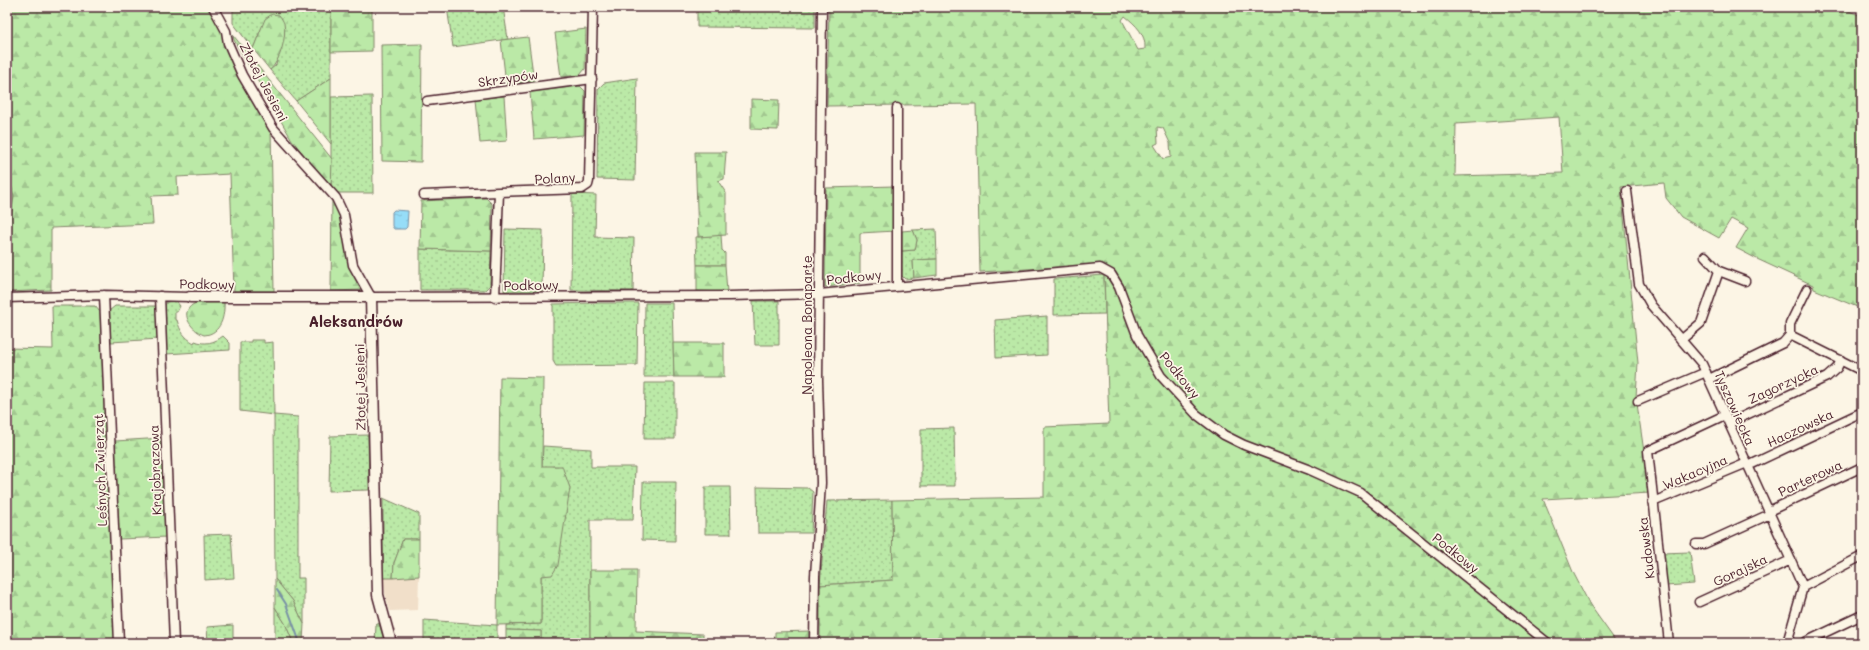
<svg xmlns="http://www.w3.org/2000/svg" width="1869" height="650" font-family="Mali,sans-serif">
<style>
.built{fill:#f1dfc9}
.grass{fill:url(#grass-dots);stroke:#828469}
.forest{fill:url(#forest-firs);stroke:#828469;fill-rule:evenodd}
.water{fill:url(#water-ripples);stroke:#7891a6}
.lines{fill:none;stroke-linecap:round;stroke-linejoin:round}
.stream{stroke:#7891a6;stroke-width:2}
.minor-casing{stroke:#4a1f2b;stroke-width:11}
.tertiary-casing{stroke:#4a1f2b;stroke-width:13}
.minor{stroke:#fcf5e5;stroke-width:8}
.tertiary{stroke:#fcf5e5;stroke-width:10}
.labels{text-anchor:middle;stroke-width:3.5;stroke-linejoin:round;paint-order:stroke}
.street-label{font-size:13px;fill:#4a1f2b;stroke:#fcf5e5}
.quarter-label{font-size:15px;font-weight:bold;fill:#4a1f2b;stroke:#fcf5e5}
</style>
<defs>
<pattern id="grass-dots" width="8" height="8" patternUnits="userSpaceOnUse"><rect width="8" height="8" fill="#bbe9a7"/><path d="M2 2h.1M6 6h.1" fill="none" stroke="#a2c790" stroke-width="1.8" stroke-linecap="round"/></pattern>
<pattern id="forest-firs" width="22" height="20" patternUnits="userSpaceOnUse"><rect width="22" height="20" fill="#bbe9a7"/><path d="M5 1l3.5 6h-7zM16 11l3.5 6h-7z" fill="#a2c790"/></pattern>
<pattern id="water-ripples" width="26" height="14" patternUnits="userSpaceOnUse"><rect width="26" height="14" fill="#96ddf8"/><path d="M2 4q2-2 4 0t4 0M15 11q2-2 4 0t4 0" fill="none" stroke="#83bdd5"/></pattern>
</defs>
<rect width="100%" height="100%" fill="#fcf5e5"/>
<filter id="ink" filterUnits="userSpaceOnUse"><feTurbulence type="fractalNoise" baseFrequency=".025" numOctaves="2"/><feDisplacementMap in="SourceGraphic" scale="8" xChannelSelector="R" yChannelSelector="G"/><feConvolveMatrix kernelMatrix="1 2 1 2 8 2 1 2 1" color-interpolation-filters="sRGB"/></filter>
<g filter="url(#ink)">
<!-- built -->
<path class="built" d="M419 576 418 610 390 611 385 593 383 578Z"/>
<!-- grass -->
<path class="grass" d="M233 7H331V78L296 101 270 70 276 65 283 38 261 29 253 49 233 23Z
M447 7H503L508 39 453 47Z
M697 7H815V28L697 27Z
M637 78 635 180 597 179 598 89 604 83Z
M372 96 373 193H335L331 189V97Z
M7 179 10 181 14 196 7 241Z
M572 194 596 195 595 237 634 238 633 291 571 290Z
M505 229 543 230 542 291H504Z
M936 229 937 259 913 260 914 278 905 279 902 276V251L915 250 917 240 913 230Z
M721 235 722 250 725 253V265H697L696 237Z
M420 249 491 251 490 285 485 290H420Z
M1104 275 1105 314 1054 315V279Z
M176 301 180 306 177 312H175V320H177C180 331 184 337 194 343L195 341C205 345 214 343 223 336L230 343V350L166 354 164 307 167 302Z
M753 301H779V345H755Z
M594 303H638L637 365 556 366 553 361V304Z
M645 303H672L674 377H644Z
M115 306H158L159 339 111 342 109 311Z
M1047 316V355L996 358 995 320Z
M251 340H264V343L273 342 274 415 298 417V578H304V624L293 601 275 579 274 415 240 411V342H251Z
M645 383H675V439H644Z
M954 428 955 486H921V429Z
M368 435 369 490 329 491 330 436Z
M543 446 591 449V467H635L633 520H590V643H541V631L506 630V625L541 624V576L570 488 566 479 542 466Z
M643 482H676L675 541 642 540Z
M705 487H730L731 534H705Z
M757 487 808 488 813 492 811 533H758Z
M383 498 419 514V539H403L394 563 393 578H383Z
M892 500 893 580 820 585 827 501Z
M231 534 234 578 205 580 204 535Z
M1690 552 1694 584 1666 586 1662 553Z
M275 607 285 623 293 642 325 643H275Z
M424 620 497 625V643H424Z
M233 625V643H208L207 627Z"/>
<!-- forest -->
<path class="forest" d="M7 7H209L271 130 274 291H234L230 174 177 177 178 195 151 196 153 224 51 228V290L8 292 7 241 14 196 10 181 7 179Z
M331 7H372V51L331 52Z
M829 7H1838L1862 16V309L1814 289 1813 285 1757 259 1736 248 1748 228 1731 219 1719 238 1681 217 1666 198 1664 183 1621 187 1638 363 1636 397 1650 493 1543 499 1573 572 1590 605 1617 643H1452V638L1379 643H820V585L893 580 892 500 1044 497V427L1109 424 1104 275 1105 264 980 272 976 104 827 106ZM1125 16C1136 25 1146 34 1145 49L1138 50 1122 20ZM1559 117 1563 173 1455 176 1456 124ZM1157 127 1163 128 1170 143 1171 157 1163 159 1154 145 1158 143Z
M272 14 279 15C281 17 283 21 284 23 287 37 280 61 270 70L253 49 265 19Z
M586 29 585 69 580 75 561 77 555 33Z
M233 35 332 159 331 189 292 140 234 40Z
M528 37 534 81 506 84 501 40Z
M422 44 421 162 382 161 381 45Z
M331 78V144L296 101Z
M580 86 585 91 584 135 534 139 530 92Z
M504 96 507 141 480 143 476 99Z
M751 99 779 100 778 130 751 129Z
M695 152H726L724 179 718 181 726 193V235L698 237Z
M894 186 895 231 860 233V283L825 287 826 188Z
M332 198 341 217 350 267 362 290 331 291Z
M486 198 492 204 491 251 420 249 421 201Z
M913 230 917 240 915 250 902 251V231Z
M937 259V275L914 278 913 260Z
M697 265H725L727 292 697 291Z
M224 301C225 316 221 334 204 335 191 330 177 311 196 303 203 299 216 301 224 301Z
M52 306H95L100 312 115 643H7V348L53 349Z
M673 343H724V377H674Z
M500 377 543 378 542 466H562L570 488 558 565 552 575 541 576V624L497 625Z
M163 438 167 537 119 539 115 441Z
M403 539H419V576L393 578 394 563Z
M590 570H637L636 631 703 634V643H590Z
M275 579 293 601 304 624 303 642H293L285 623 275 607Z
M379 623 385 643H375L376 625Z
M506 630 541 631V643H502V639H506Z
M810 631V643H775V632Z"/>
<!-- water -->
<path class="water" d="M394 210 408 211 407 227 405 229H394L392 226V212Z"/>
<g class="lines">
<!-- stream -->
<path class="stream" d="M277 590 286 604 300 643"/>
<defs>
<path id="minor" d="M213 7 226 31 228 43 242 75 273 128 336 198 344 215 353 265 371 297 730 296 819 294 1100 268 1111 274 1119 287 1137 335 1161 376 1196 414 1224 435 1244 445 1310 470 1361 493 1548 643
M427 101 592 79
M1627 191 1639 284 1651 305 1702 364 1803 587 1787 643
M424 195 499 192
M1705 256 1719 271 1745 281
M897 286V108
M104 295 119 643
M160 296 174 643
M7 298 104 295 190 297
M495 298 499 192 582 189 588 185 589 181 593 7
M1790 335V324L1807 289
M1681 340 1701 323 1719 271
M1709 379 1783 343 1790 335 1862 371
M1638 401 1706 372
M1729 423 1827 377 1837 368 1841 360
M1748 466 1862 412
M1653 502 1747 463
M1769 511 1862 467
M1696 544H1704L1770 514
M1803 587 1862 556
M1699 602 1791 560
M814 643 815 576 821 483 818 380 822 7
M1669 643 1648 451 1725 415
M1803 643 1862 615"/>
<path id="tertiary" d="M190 297H371L378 595 391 643"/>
</defs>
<!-- minor casing -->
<use href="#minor" class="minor-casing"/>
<!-- tertiary casing -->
<use href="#tertiary" class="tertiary-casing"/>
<!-- minor -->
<use href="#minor" class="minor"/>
<!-- tertiary -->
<use href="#tertiary" class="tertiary"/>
</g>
</g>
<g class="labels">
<!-- street labels -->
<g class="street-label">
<text transform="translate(508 78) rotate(-8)" y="5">Skrzypów</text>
<text transform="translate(264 82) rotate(62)" y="5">Złotej Jesieni</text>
<text transform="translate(555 178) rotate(-3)" y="5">Polany</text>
<text transform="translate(854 277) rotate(-6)" y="5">Podkowy</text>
<text transform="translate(207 284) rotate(1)" y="5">Podkowy</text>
<text transform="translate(531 285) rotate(-1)" y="5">Podkowy</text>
<text transform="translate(807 325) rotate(-90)" y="5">Napoleona Bonaparte</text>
<text transform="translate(1180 375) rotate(51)" y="5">Podkowy</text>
<text transform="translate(1783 384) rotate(-25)" y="5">Zagorzycka</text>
<text transform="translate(360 387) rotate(-91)" y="5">Złotej Jesieni</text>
<text transform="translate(1735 408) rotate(66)" y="5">Tyszowiecka</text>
<text transform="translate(1800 428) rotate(-25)" y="5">Haczowska</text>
<text transform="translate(100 470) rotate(-92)" y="5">Leśnych Zwierząt</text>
<text transform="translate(155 470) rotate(-92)" y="5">Krajobrazowa</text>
<text transform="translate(1695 472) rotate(-23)" y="5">Wakacyjna</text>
<text transform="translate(1810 478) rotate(-25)" y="5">Parterowa</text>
<text transform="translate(1646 548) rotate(-97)" y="5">Kudowska</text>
<text transform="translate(1456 553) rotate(39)" y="5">Podkowy</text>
<text transform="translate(1740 570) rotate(-25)" y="5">Gorajska</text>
</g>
<!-- quarter labels -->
<g class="quarter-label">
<text x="356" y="327">Aleksandrów</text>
</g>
</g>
<!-- margin -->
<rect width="1869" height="650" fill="none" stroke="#fcf5e5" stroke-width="24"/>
<rect x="12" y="12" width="1845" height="626" fill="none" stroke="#4a1f2b" stroke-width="1.5" filter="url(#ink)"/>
</svg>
